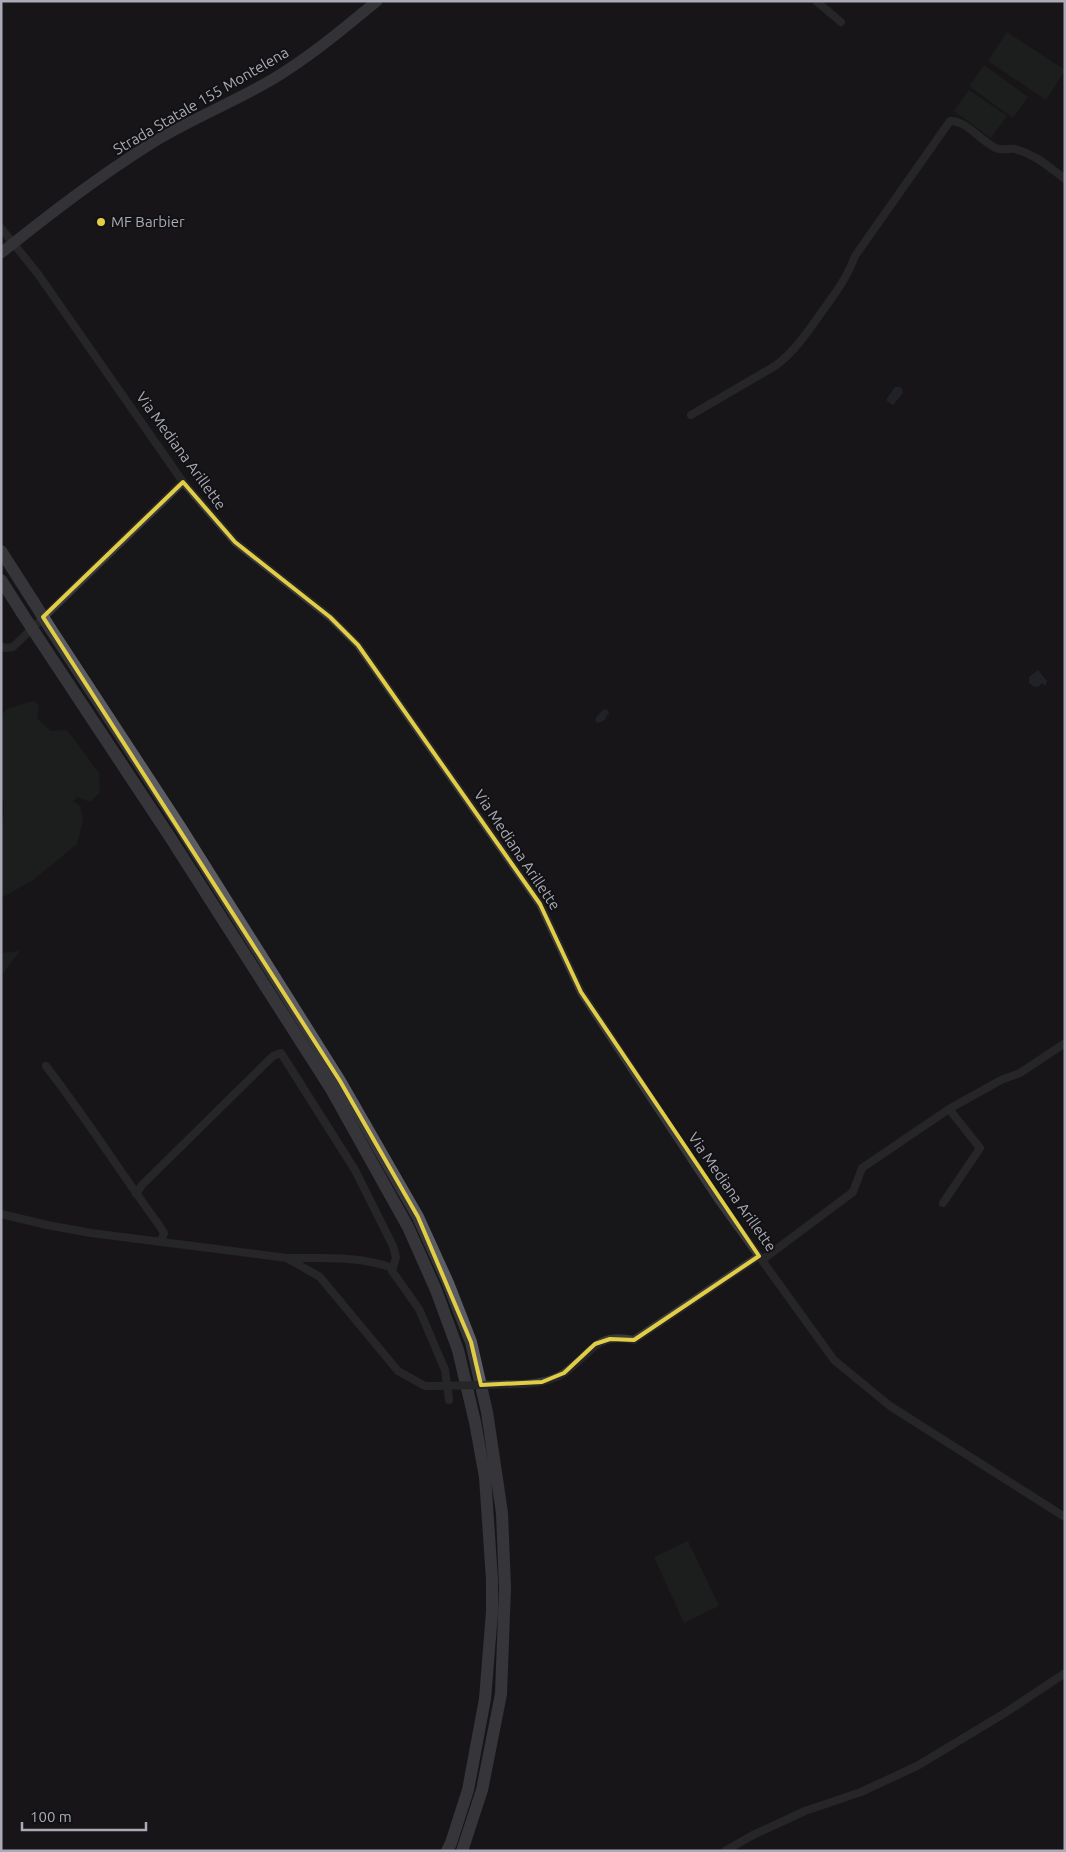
<svg xmlns="http://www.w3.org/2000/svg" width="1066" height="1852" font-family="Ubuntu,sans-serif">
<style>
.green{fill:#212823}
.water{fill:#2e323b}
.lines{fill:none;stroke-linecap:round;stroke-linejoin:round}
.minor{stroke:#38383d;stroke-width:8}
.primary{stroke:#54545b;stroke-width:11}
.trunk{stroke:#5c5c64;stroke-width:12}
.minor-bridge{stroke:#38383d;stroke-width:8}
.trunk-bridge{stroke:#5c5c64;stroke-width:12}
.marked{fill:none;stroke:#e2ce45;stroke-width:4;stroke-linejoin:round}
.poi-dot{fill:#e2ce45;stroke:#121113;stroke-width:2}
.labels{text-anchor:middle;stroke-width:4;stroke-linejoin:round;paint-order:stroke}
.street-label{font-size:15px;fill:#aaabb7;stroke:#121113}
.poi-label{font-size:15px;fill:#aaabb7;stroke:#121113;text-anchor:start}
</style>
<rect width="100%" height="100%" fill="#171618"/>
<!-- green -->
<path class="green" d="M1007 32 1065 70 1046 100 988 61Z
M984 65 1028 97 1013 118 969 86Z
M969 90 1007 116 991 138 954 111Z
M33 701 39 705 37 719 51 731 67 730 99 773 100 792 90 802 77 797 73 801 80 806 83 820 77 844 33 880 1 898V824L4 814V802L1 799V716L7 709Z
M20 951 1 976V953Z
M688 1541 719 1606 684 1623 654 1557Z"/>
<!-- water -->
<path class="water" d="M895 387H901L903 393 893 405 886 400Z
M1038 670 1047 681 1045 686 1042 683 1038 687 1033 686 1029 683V677Z
M604 709 608 710 609 714 606 716 605 720 598 723 595 721 597 716Z"/>
<g class="lines">
<!-- minor -->
<path class="minor" d="M816 1 841 22
M1 228 38 274 183 482 235 542 330 617 358 645 540 904 581 992 719 1201 834 1360 890 1406 1065 1517
M691 415 775 366C794 352 807 333 821 313 834 295 847 278 855 256L950 121C968 121 980 141 996 148 1004 151 1008 148 1015 149 1035 154 1049 167 1065 179
M1 646 5 648 13 647 183 482
M46 1066C86 1118 121 1173 159 1225L164 1233 161 1242
M949 1109 1001 1080 1020 1073 1065 1043
M136 1194 142 1185 273 1056 281 1053 355 1170 393 1246 396 1257 392 1271 419 1309 445 1370 449 1400
M1 1214 47 1225 91 1233 287 1258 320 1277 398 1371 425 1386H439
M289 1258C324 1258 360 1256 393 1268
M762 1260 853 1192 862 1168 949 1109 980 1148 943 1203
M523 1384C538 1383 552 1381 564 1373 592 1354 594 1332 634 1340L759 1256
M725 1851 753 1835 805 1811 861 1792 917 1766 1005 1713 1065 1673"/>
<!-- primary -->
<path class="primary" d="M1 253C50 214 99 176 152 143 191 119 234 102 273 79 310 57 343 29 377 1"/>
<!-- trunk -->
<path class="trunk" d="M1 551 33 601
M1 580 22 613
M50 628 179 825 340 1081 418 1217 448 1283 471 1342 487 1412 502 1513 505 1588 501 1694 482 1790 462 1851
M39 639 168 834 331 1089 408 1227 436 1290 458 1350 475 1422 485 1477 492 1579V1612L485 1699 468 1790 451 1843 447 1851"/>
<!-- minor-bridge -->
<path class="minor-bridge" d="M439 1386 523 1384"/>
<!-- trunk-bridge -->
<path class="trunk-bridge" d="M33 601 50 628
M22 613 39 639"/>
</g>
<!-- marked area -->
<path d="M0 0H1066V1852H0ZM183 482 235 542 330 617 358 645 540 904 581 992 759 1256 634 1340 610 1339 595 1344 564 1373 542 1382 481 1385 471 1342 418 1217 340 1081 43 617Z" fill="#171618" fill-opacity=".55" fill-rule="evenodd"/>
<path class="marked" d="M183 482 235 542 330 617 358 645 540 904 581 992 759 1256 634 1340 610 1339 595 1344 564 1373 542 1382 481 1385 471 1342 418 1217 340 1081 43 617Z"/>
<!-- markers -->
<circle class="poi-dot" cx="101" cy="222" r="5"/>
<g class="labels">
<!-- street labels -->
<g class="street-label">
<text transform="translate(201 101) rotate(-30)" y="5">Strada Statale 155 Montelena</text>
<text transform="translate(181 451) rotate(54)" y="5">Via Mediana Arillette</text>
<text transform="translate(517 850) rotate(56)" y="5">Via Mediana Arillette</text>
<text transform="translate(732 1192) rotate(55)" y="5">Via Mediana Arillette</text>
</g>
<!-- poi labels -->
<g class="poi-label">
<text x="111" y="227">MF Barbier</text>
</g>
</g>
<!-- border -->
<rect width="1066" height="1852" fill="none" stroke="#aaabb7" stroke-width="5"/>
<!-- scale -->
<path d="M22 1822v8h124v-8" fill="none" stroke="#aaabb7" stroke-width="2.5"/>
<text x="30" y="1822" font-size="15" fill="#aaabb7" stroke="#121113" stroke-width="4" paint-order="stroke">100 m</text>
</svg>
